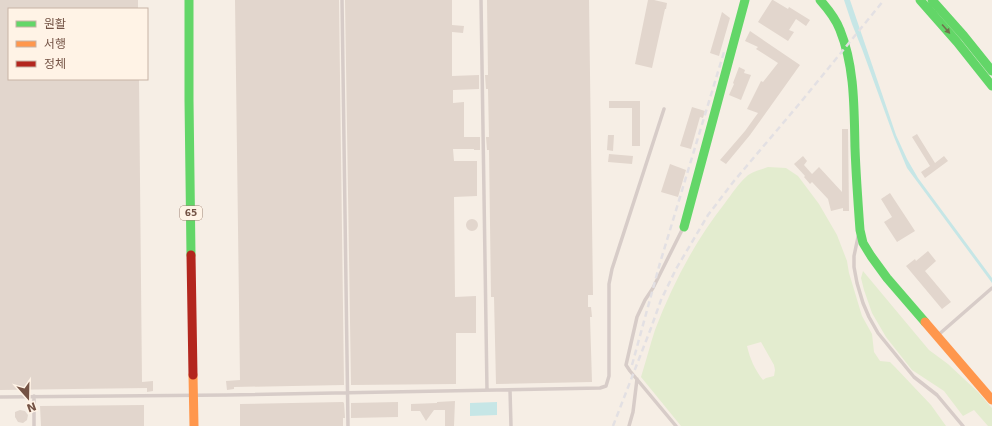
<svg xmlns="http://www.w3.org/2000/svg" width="992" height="426" font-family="'DejaVu Sans','Noto Sans KR',sans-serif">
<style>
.green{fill:#e3eccf;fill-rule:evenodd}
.water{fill:#c6e6e6}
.building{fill:#e2d6cd}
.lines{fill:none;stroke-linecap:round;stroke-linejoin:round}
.lane{stroke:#d7ccc8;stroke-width:3.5}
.fast{stroke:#63d668;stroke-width:9}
.slow{stroke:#ff974d;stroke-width:9}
.jam{stroke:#b3261e;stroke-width:9}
.rail{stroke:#e3e0e3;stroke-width:2.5;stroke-dasharray:6 4;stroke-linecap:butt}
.oneway{fill:#70744e}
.labels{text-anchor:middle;stroke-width:3;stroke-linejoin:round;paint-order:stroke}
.shield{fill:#fff3e6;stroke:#9e8375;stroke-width:1}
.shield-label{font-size:9px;font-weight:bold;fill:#745345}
</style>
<rect width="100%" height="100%" fill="#f6eee5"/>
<!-- green -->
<path class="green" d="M768 167 786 168 798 176 819 204 837 235 847 261 849 273 862 316 872 334 874 352 880 361 890 362 895 367 931 405 946 426H681L641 377C646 361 650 345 655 330 672 285 695 241 725 203 731 195 739 183 746 177 752 171 761 170 768 167ZM761 342 774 365 775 370 774 376 766 378 763 380C755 370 750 359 747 346Z
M863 271 929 350 948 364 978 392 991 407 992 408V426H988L974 410 963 416 944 391 912 370 886 337 872 313 864 290 861 278Z"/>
<!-- water -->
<path class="water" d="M844 0H850L896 135 907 159 918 178 992 278V283L907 168 894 137 862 49 852 24Z
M497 402V415L470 416V403Z"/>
<!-- building -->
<path class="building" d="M0 0H138V9H9V79H139L142 382 153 381V391L147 392V388L0 390Z
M235 0H339L344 385 234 387V389L227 390 226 381 240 380Z
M345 0H452V25L464 26 463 33 452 32V76L479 75V89L453 90V103L464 102V137H480V150H474V149H453L454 161H477V196L454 197 455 297 476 296V333H456V384L351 385Z
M487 0H589L593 295H588V307H591L592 317H590L592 382 496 384 494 297H491L489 150H487L486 137H489L488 89H486L485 75H488Z
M648 0H654L667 3 666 9H665L652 68 635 64Z
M772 0H773L788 9 789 7 810 20 806 26 796 19 789 30 794 32 788 41 758 22Z
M722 12 730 18 719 56 710 53Z
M750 31 800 65 750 135 726 164 720 160 745 131 758 113 747 109 761 81 763 82 778 63 756 49 758 47 745 41Z
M739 67 745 70 744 73 751 75 741 100 729 95 734 84 733 83Z
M609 101H640V146H632V108H609Z
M692 107 705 111 703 118 700 117 691 149 680 146Z
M842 129H848L849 211H843V208L831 211 828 199 812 182 810 184 804 177 805 176 794 164 803 156 807 161 804 165 812 174 819 167 842 192Z
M917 134 935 163 944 156 948 161 925 178 921 172 930 166 912 137Z
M608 135H614L613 151 607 150Z
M609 154 633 156 632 164 608 162Z
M670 164 686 170 678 197 661 192Z
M890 193 915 231 897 242 884 222 892 217 881 199Z
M466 225a6 6 0 1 1 12 0a6 6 0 1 1-12 0Z
M928 251 936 261 925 271 951 302 942 309 906 266 915 259 916 261Z
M455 401 454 426H445V410H434L426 421 420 411H411V404L437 403V402Z
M343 402 344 403 345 418H343V426H240V404Z
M398 402V417L351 418V403Z
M144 405V426H41L40 406Z
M20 410 25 411 28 415 27 420 23 423 18 422 15 417V412Z"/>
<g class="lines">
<!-- lane -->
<path class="lane" d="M342 0 348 426
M481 0 487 390
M858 237 854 256V267L857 283 863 303 869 317 878 333 914 377 937 395 963 426
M937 336 992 288
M510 390 511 426
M34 396V426
M0 397 227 395 600 388 606 386 609 376V284L612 269 664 109
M629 426 633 412 637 379
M676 426 630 371 626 365 637 317 645 300 653 288 683 228"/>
<!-- fast -->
<path class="fast" d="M189 0V100L191 255
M820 0C828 9 836 19 840 30 855 67 854 109 855 148 856 175 858 203 860 230L863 243 871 256 887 278 925 322
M920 0 957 42 992 86
M932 0 964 36 992 71
M684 227 745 0"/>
<!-- slow -->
<path class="slow" d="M925 322 992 400
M193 375 194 426"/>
<!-- jam -->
<path class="jam" d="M191 255 193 375"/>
<!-- rail -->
<path class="rail" d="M632 365 660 263 724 52
M613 426 651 328 661 300 676 269 708 215 734 181 800 103 884 0"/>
</g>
<!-- one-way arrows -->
<defs><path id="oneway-solid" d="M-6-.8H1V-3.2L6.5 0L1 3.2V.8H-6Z"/></defs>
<use class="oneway" href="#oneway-solid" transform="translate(946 29) rotate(49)"/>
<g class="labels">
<!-- shield labels -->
<rect class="shield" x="180" y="206" width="22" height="14" rx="3"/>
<g class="shield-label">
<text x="191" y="216">65</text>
</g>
</g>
<!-- legend -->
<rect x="8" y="8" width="140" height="72" fill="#fff3e6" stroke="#c7b3a6"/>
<rect x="16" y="21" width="20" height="6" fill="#63d668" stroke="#c7b3a6"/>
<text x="44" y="28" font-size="12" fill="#745345">원활</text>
<rect x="16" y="41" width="20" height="6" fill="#ff974d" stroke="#c7b3a6"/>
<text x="44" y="48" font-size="12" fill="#745345">서행</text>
<rect x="16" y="61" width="20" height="6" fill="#b3261e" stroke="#c7b3a6"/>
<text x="44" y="68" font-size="12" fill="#745345">정체</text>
<!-- north arrow -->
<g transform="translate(28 398) rotate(160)" stroke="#fff3e6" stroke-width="3" paint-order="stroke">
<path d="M0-3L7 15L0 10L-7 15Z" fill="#745345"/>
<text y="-6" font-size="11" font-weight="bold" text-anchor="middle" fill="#745345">N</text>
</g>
</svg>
